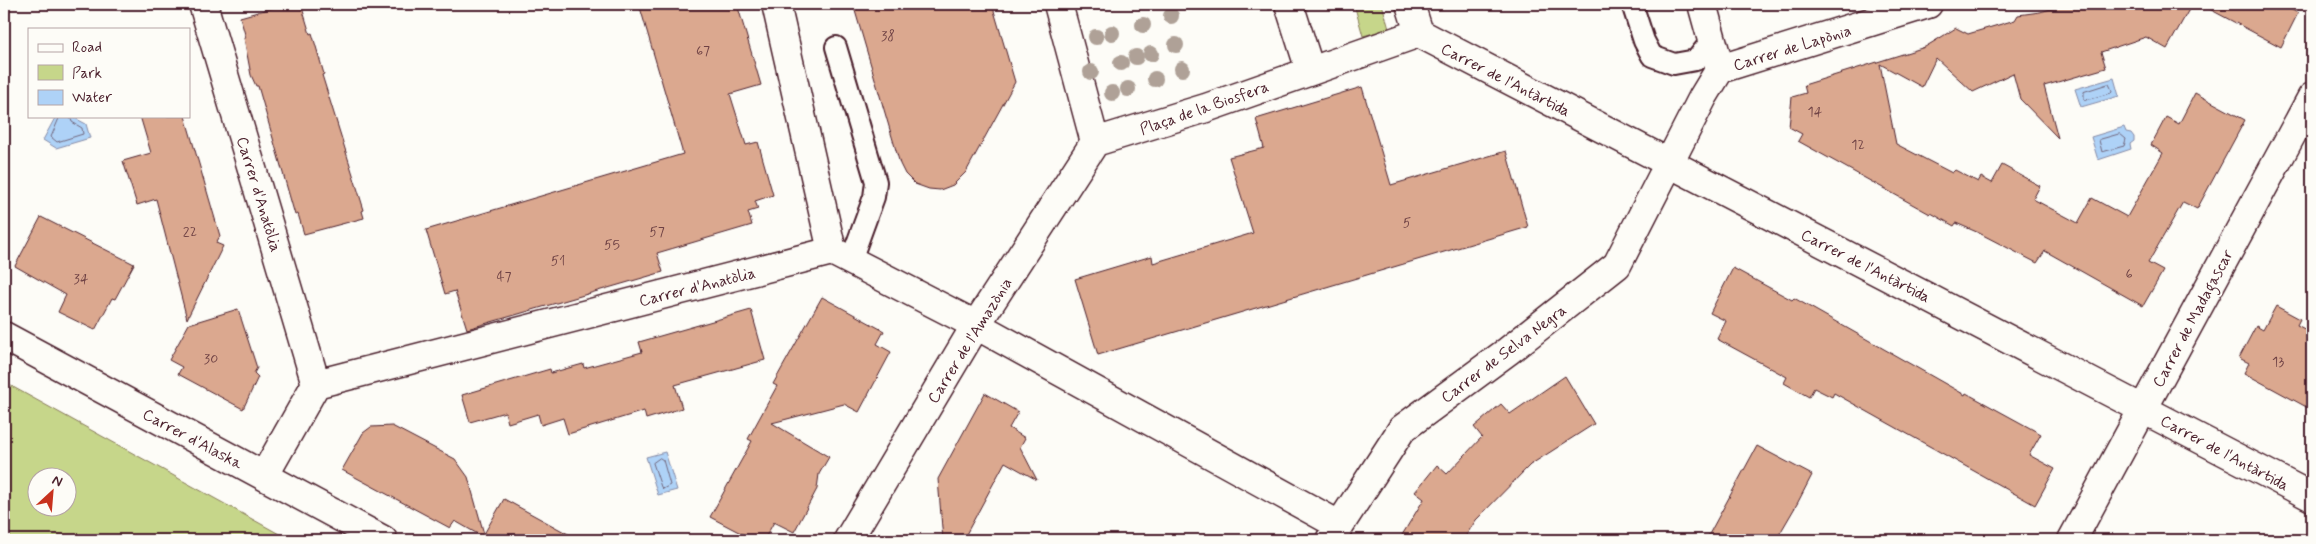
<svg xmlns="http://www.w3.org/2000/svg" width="2316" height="544" font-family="Mynerve,sans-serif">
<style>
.green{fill:#c6d68a;stroke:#887a5a;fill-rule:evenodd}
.water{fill:#aed2f7;stroke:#868aa5}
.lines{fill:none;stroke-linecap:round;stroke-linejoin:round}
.shore{stroke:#72677d;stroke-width:1}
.building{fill:#dba88f;stroke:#4a1f2b}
.lane-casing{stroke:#4a1f2b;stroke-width:24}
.street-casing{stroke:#4a1f2b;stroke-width:31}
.lane{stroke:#fdfcf7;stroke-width:20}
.street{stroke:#fdfcf7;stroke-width:28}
.tree{fill:#afa197}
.labels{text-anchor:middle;stroke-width:4;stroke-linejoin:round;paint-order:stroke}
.number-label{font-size:14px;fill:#6e4144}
.street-label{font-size:16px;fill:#4a1f2b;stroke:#fdfcf7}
</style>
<rect width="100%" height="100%" fill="#fdfcf7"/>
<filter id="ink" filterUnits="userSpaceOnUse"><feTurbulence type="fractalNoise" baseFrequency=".02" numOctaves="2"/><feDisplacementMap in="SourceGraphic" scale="10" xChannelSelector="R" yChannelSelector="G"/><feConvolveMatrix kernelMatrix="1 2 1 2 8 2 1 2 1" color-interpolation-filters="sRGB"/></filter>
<g filter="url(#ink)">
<!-- green -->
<path class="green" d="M1354 4H1382L1389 29 1363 36Z
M4 382 290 540H4ZM38 476H68V506H38Z"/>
<!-- water -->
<path class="water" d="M2114 78 2119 96 2081 107 2075 89Z
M56 116H71L86 124 90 138 56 148 43 140Z
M2124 127 2126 132 2131 133 2134 137V141L2130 144 2131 149 2098 160 2091 137Z
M665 452 677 490 658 495 646 457Z"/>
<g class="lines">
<!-- shore -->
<path class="shore" d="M2109 84 2112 90 2111 93 2086 100 2084 99V92Z
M60 116 51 137 57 142 83 134 82 128 72 122 70 116
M2120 134 2126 139 2124 146 2102 152 2099 140Z
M660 458 663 460 670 485 663 489 661 487 653 463Z"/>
</g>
<!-- building -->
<path class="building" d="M286 4H301L310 34 312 33 324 74 322 75 364 210 362 211 364 218 304 234 298 214 295 215 258 86H256L251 75 244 38H246L240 17Z
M639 4H737L761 85 730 94 746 145 758 142 773 195 755 201 758 209 748 212 752 225 657 253 663 272 467 329 455 291 445 294 426 230 683 154Z
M853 4H992L1015 82 966 172 953 185 940 190 929 189 915 184 905 174 900 164Z
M2069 4H2192L2167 49 2146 37 2101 52 2106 68 2044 86 2058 138 2020 99 2013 73 1973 92 1936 58 1922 87 1880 64 1896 144 1952 173 1955 170 1978 182 1981 177 1992 183 2002 165 2040 186 2033 199 2078 223 2092 198 2127 217 2163 153 2151 145 2158 132 2166 117 2179 124 2195 93 2245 120 2197 209 2183 202 2148 263 2163 271 2143 306 2045 251 2037 263 1979 233 1956 223 1954 226 1931 213 1930 214 1798 141 1802 134 1789 127 1792 97 1806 93 1804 85 1925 47 1956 28 1968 34 2015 20 2018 15 2040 12Z
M2200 4H2280L2298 13 2281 47Z
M1362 87 1391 185 1506 151 1528 227 1098 355 1075 279 1152 256 1153 263 1253 233 1229 157 1264 148 1256 119Z
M140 116H185L220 236 216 243 223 246 187 319 156 199 137 205 123 161 151 153Z
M41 217 134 264 115 299 112 298 95 330 58 312 66 295 15 266Z
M1733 268 1792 300 1794 298 1965 395 1966 393 2041 434 2029 455 2055 469 2035 505 1834 393 1832 397 1814 388 1809 397 1784 383 1787 377 1717 339 1726 321 1710 313Z
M822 297 884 331 877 344 891 352 859 412 844 404 772 423 829 457 819 474 817 489 794 532 774 522 764 540H754L710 517 752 441 748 439 777 386 773 384Z
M2276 306 2300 319 2297 325 2312 333V410L2244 373 2249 363 2239 358 2256 326 2263 330Z
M238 309 257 368 254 373 258 377 243 409 178 374 182 367 169 360 189 324Z
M751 310 765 360 675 385 682 408 646 419 644 411 568 434 563 418 541 425 538 414 508 423 505 412 470 422 462 395 550 369 551 373 583 364 584 368 642 352 639 342Z
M1565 376 1594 424 1530 465 1476 520 1463 540H1399L1424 499 1415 492 1437 465 1447 474 1482 437 1474 427 1501 404 1510 414Z
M985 393 1018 412 1009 428 1025 438 1020 447 1037 480 1005 462 963 540H943L938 479Z
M392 426 455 459 468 477 484 534 504 499 579 540H481L483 537 455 521 450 528 342 470 363 433 371 427Z
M1757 446 1812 475 1797 504 1776 540H1706Z"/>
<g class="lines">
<defs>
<path id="lane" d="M1632 4 1644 41 1652 56 1674 64 1696 60 1712 40
M836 47 876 182 874 197 851 260"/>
<path id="street" d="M203 4 316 384 832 251 776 4
M1058 4 1095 142
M1289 4 1310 70
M1410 4 1419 33
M1702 4 1720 69 1928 4
M1419 33 2312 497
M1095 142 1206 108 1419 33
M832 251 976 325 1339 525
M4 336 383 540
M264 476 316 384
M848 540 976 325 1095 142
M1330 540 1402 429 1508 351 1617 265 1703 97 1720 69
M2072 540 2312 97"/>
</defs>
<!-- lane casing -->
<use href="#lane" class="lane-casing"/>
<!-- street casing -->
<use href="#street" class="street-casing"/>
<!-- lane -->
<use href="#lane" class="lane"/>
<!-- street -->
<use href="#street" class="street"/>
</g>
<!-- trees -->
<g class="tree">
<circle cx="1171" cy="16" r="8"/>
<circle cx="1143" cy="25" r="8"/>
<circle cx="1112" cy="33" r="8"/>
<circle cx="1096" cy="37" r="8"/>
<circle cx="1176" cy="45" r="8"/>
<circle cx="1151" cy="54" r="8"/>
<circle cx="1136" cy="57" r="8"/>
<circle cx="1121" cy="63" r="8"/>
<circle cx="1182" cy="69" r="8"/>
<circle cx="1091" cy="72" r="8"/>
<circle cx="1155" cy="79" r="8"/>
<circle cx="1128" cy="89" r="8"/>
<circle cx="1112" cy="93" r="8"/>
</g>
</g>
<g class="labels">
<!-- number labels -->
<g class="number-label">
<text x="888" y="40">38</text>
<text x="703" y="55">67</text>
<text x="1815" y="116">14</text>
<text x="1858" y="149">12</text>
<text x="1407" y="227">5</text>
<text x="190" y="236">22</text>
<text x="657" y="236">57</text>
<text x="612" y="249">55</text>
<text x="558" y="265">51</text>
<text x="2129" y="278">6</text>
<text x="504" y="281">47</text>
<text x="81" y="283">34</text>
<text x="211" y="363">30</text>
<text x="2278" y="366">13</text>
</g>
<!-- street labels -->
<g class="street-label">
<text transform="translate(1792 47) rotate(-17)" y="6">Carrer de Lapònia</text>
<text transform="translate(1506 79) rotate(27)" y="6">Carrer de l'Antàrtida</text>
<text transform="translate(1204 107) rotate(-19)" y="6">Plaça de la Biosfera</text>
<text transform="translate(260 194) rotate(73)" y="6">Carrer d'Anatòlia</text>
<text transform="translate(1866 265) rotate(27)" y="6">Carrer de l'Antàrtida</text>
<text transform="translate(697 286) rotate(-14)" y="6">Carrer d'Anatòlia</text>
<text transform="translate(2192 318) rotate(-62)" y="6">Carrer de Madagascar</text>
<text transform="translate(969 340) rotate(-58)" y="6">Carrer de l'Amazònia</text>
<text transform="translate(1503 353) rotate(-37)" y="6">Carrer de Selva Negra</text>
<text transform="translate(193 438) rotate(28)" y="6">Carrer d'Alaska</text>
<text transform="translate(2225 452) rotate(28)" y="6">Carrer de l'Antàrtida</text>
</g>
</g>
<!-- margin -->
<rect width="2316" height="544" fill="none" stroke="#fdfcf7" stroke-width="20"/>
<rect x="10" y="10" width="2296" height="524" fill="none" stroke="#4a1f2b" stroke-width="2" filter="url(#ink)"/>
<!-- legend -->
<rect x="28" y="28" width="162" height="90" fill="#fdfcf7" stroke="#b5a4a5"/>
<rect x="38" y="44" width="25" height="8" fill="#fdfcf7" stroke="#b5a4a5"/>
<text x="72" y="52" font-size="15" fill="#4a1f2b">Road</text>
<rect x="38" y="65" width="25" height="15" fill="#c6d68a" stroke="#b5a4a5"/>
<text x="72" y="78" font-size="15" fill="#4a1f2b">Park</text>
<rect x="38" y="90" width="25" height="15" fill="#aed2f7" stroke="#b5a4a5"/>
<text x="72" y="102" font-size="15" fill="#4a1f2b">Water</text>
<!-- north arrow -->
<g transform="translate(52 492) rotate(26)"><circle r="24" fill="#fdfcf7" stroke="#b5a4a5"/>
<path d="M0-4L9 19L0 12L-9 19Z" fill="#c8321e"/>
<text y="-8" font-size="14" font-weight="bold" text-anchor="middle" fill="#4a1f2b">N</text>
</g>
</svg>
